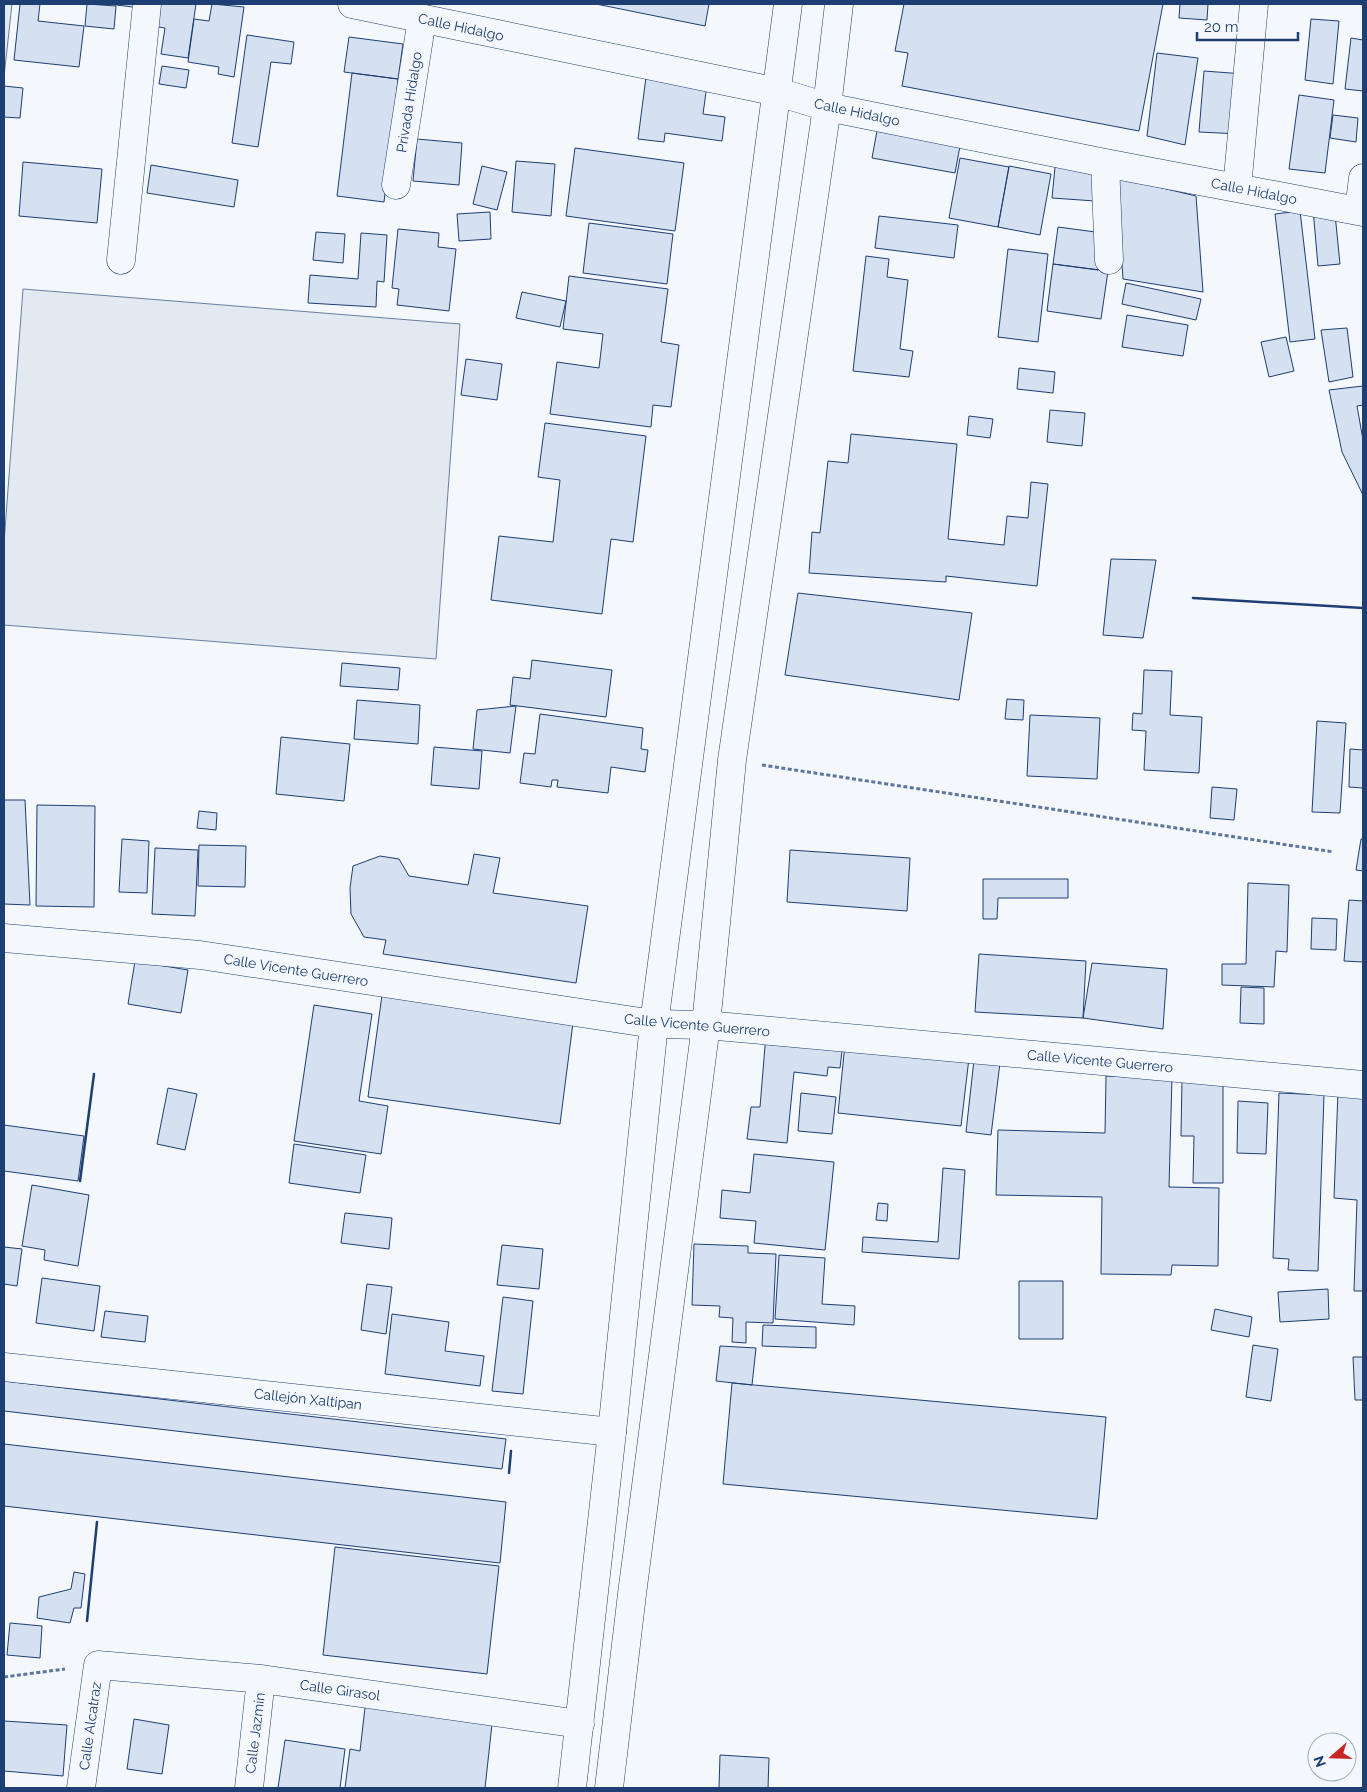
<svg xmlns="http://www.w3.org/2000/svg" width="1367" height="1792" font-family="Raleway,sans-serif">
<style>
.green{fill:#e3e9f0;stroke:#687fa3}
.building{fill:#d5e0f0;stroke:#1d3f73}
.lines{fill:none;stroke-linecap:round;stroke-linejoin:round}
.street-casing{stroke:#1d3f73;stroke-width:29}
.secondary-casing{stroke:#1d3f73;stroke-width:29}
.primary-casing{stroke:#1d3f73;stroke-width:29}
.path{stroke:#5e769c;stroke-width:3;stroke-dasharray:4 2.5;stroke-linecap:butt}
.street{stroke:#f4f7fb;stroke-width:28}
.secondary{stroke:#f4f7fb;stroke-width:28}
.primary{stroke:#f4f7fb;stroke-width:28}
.wall{stroke:#1d3f73;stroke-width:2.5}
.labels{text-anchor:middle;stroke-width:4;stroke-linejoin:round;paint-order:stroke}
.street-label{font-size:14px;fill:#1d3f73;stroke:#f4f7fb}
</style>
<rect width="100%" height="100%" fill="#f4f7fb"/>
<!-- green -->
<path class="green" d="M4 4H12L4 77Z
M23 289 460 324 436 659 4 625V543Z"/>
<!-- building -->
<path class="building" d="M20 4H40L38 21 84 26 79 67 14 60Z
M87 4 116 6 114 29 85 26Z
M108 4H142L141 8Z
M149 4H196L188 58 161 54 165 28 146 25Z
M212 4 244 7 234 77 218 74 219 67 188 62 194 19 209 21Z
M596 4H709L705 26Z
M904 4H1163L1139 131 902 86 908 53 895 51Z
M1180 4H1208L1207 20 1179 18Z
M1311 19 1339 21 1333 84 1305 80Z
M247 35 294 42 291 64 271 62 258 147 232 143Z
M349 37 403 44 398 79 344 72Z
M1351 38 1363 40V91L1345 89Z
M1157 53 1198 58 1185 145 1147 136Z
M162 66 189 70 186 88 159 84Z
M1204 71 1244 74 1240 134 1199 132Z
M352 73 398 79 384 202 337 196Z
M646 77 707 85 703 114 725 117 722 141 665 133 664 142 638 139Z
M4 86 23 88 20 118 4 117Z
M1299 95 1334 100 1325 173 1289 169Z
M1333 115 1358 118 1356 142 1330 138Z
M877 131 960 146 955 173 872 158Z
M417 139 462 143 459 185 413 181Z
M575 148 684 163 675 231 566 216Z
M960 158 1009 167 998 227 949 218Z
M516 161 555 164 551 216 512 212Z
M23 162 102 169 97 223 19 216Z
M151 165 238 180 234 207 147 193Z
M482 166 507 172 497 210 473 204Z
M1009 166 1051 174 1040 235 998 227Z
M1055 167 1098 171 1095 201 1052 198Z
M1116 177 1196 196 1203 292 1123 279Z
M1313 209 1335 214 1340 264 1318 266Z
M1300 211 1315 339 1290 342 1275 214Z
M490 212 491 239 459 241 457 214Z
M879 216 958 225 954 258 875 248Z
M589 223 673 234 667 284 583 273Z
M1058 227 1103 233 1098 270 1053 264Z
M398 229 439 233 438 247 456 249 449 311 397 305 399 289 392 288Z
M316 232 345 234 343 263 313 260Z
M361 233 387 235 384 282 377 281 376 307 308 303 310 275 358 279Z
M1008 249 1048 254 1038 342 998 337Z
M866 256 889 259 887 277 908 280 900 349 913 351 909 377 853 371Z
M1053 264 1108 271 1101 319 1047 311Z
M569 276 668 289 661 342 679 345 671 407 653 405 651 427 550 414 557 362 599 368 603 334 563 329Z
M1126 283 1201 299 1196 320 1122 304Z
M522 292 566 301 560 327 516 318Z
M1127 315 1188 325 1183 356 1122 347Z
M1347 328 1353 377 1329 382 1321 330Z
M1286 337 1294 371 1269 377 1261 342Z
M466 359 502 364 497 400 461 395Z
M1019 368 1055 372 1053 393 1017 389Z
M1363 386V405L1357 406 1363 440V495L1342 452 1329 390Z
M1050 410 1085 413 1082 446 1047 442Z
M969 416 993 419 990 438 967 435Z
M545 423 646 436 633 542 611 539 602 614 491 600 499 536 553 542 560 480 538 477Z
M851 434 957 444 948 539 1004 545 1007 516 1028 518 1031 482 1048 484 1037 586 946 576V582L809 573 812 532 820 533 828 461 848 463Z
M1111 559 1156 560 1143 638 1103 635Z
M798 593 972 613 959 700 785 675Z
M532 660 612 670 606 717 510 705 513 677 530 679Z
M342 663 400 668 398 690 340 686Z
M1144 670 1172 671 1170 715 1202 717 1199 773 1144 770 1146 731 1132 730 1133 713 1142 714Z
M1007 699 1024 700 1023 720 1005 719Z
M357 700 420 705 418 744 354 739Z
M516 706 510 753 473 749 477 710Z
M540 714 643 728 641 749 648 750 645 772 611 767 608 793 557 787 558 780H552L551 787 520 783 524 753 535 754Z
M1030 715 1100 718 1097 779 1027 776Z
M1317 721 1346 723 1340 813 1312 812Z
M281 737 350 744 344 801 276 794Z
M434 747 482 751 479 789 431 785Z
M1350 749 1363 750V788L1349 787Z
M1212 787 1237 789 1234 820 1210 818Z
M4 800H25L30 905 4 904Z
M37 805 95 806 94 907 36 906Z
M199 811 217 813 216 830 197 828Z
M122 839 149 841 147 893 119 892Z
M1361 839H1363V871L1356 870Z
M199 845 246 846 245 887 198 886Z
M155 848 198 850 195 916 152 914Z
M790 850 910 858 907 911 787 902Z
M474 854 500 858 493 893 588 906 576 983 383 954 386 940 364 937 351 914 350 888 353 866 380 856 399 859 409 876 468 885Z
M983 879H1068V898H998L997 919H983Z
M1248 883 1289 885 1287 952 1276 951 1274 987 1222 985V964H1246Z
M1349 900 1363 901V962L1344 961Z
M1312 918 1337 919 1336 950 1311 949Z
M979 954 1086 961 1083 1018 975 1012Z
M135 961 188 970 181 1013 128 1004Z
M1092 963 1167 969 1163 1029 1083 1018Z
M1241 987 1264 988V1024L1240 1023Z
M383 988 574 1015 560 1124 368 1097Z
M314 1005 372 1014 359 1101 388 1106 381 1154 294 1141Z
M766 1034 843 1042 840 1068 828 1067 827 1076 794 1072 787 1143 747 1139 751 1107H760Z
M845 1044 969 1058 961 1126 838 1113Z
M974 1060 1000 1063 991 1135 966 1132Z
M1106 1076 1172 1077 1169 1187 1219 1188 1218 1266 1172 1265 1171 1275 1101 1274 1102 1197 996 1195 998 1130 1105 1133Z
M1182 1079 1223 1080V1183H1193L1194 1136H1181Z
M168 1088 197 1094 185 1150 157 1144Z
M1338 1091 1363 1092V1291H1354L1357 1200 1334 1198Z
M801 1093 836 1097 832 1134 798 1131Z
M1279 1093 1324 1095 1318 1271 1288 1270 1289 1259 1273 1258Z
M1238 1101 1268 1103 1266 1154 1237 1153Z
M4 1125 84 1136 78 1181 4 1171Z
M294 1144 366 1155 360 1193 289 1183Z
M754 1154 834 1162 825 1250 754 1243 756 1221 720 1218 722 1190 750 1193Z
M943 1168 965 1170 959 1259 862 1252 863 1237 938 1242Z
M32 1185 89 1195 78 1266 44 1260 45 1250 22 1246Z
M878 1203 888 1204 887 1221 876 1220Z
M345 1213 392 1218 389 1249 341 1243Z
M694 1244 748 1246V1253L776 1254 773 1323 746 1322V1343L732 1342 733 1318 719 1317 720 1306 692 1305Z
M502 1245 543 1249 539 1289 497 1285Z
M4 1247 22 1249 17 1286 4 1284Z
M779 1255 825 1258 822 1304 855 1306 854 1325 775 1319Z
M42 1278 100 1286 94 1331 36 1323Z
M1019 1281H1063V1339H1019Z
M367 1284 392 1287 386 1334 361 1330Z
M1328 1289 1329 1319 1280 1322 1278 1292Z
M503 1297 533 1301 523 1394 492 1391Z
M1215 1309 1252 1317 1249 1337 1211 1330Z
M105 1311 148 1316 145 1342 101 1337Z
M392 1314 449 1322 445 1351 484 1356 480 1386 385 1374Z
M763 1325 816 1327V1348L762 1346Z
M1253 1345 1278 1349 1271 1401 1246 1397Z
M720 1346 756 1348 752 1385 716 1381Z
M1353 1357H1363V1400H1355Z
M4 1381 506 1439 502 1469 4 1411Z
M732 1383 1106 1417 1097 1519 723 1484Z
M4 1444 506 1502 500 1563 4 1506Z
M335 1547 499 1566 487 1674 323 1655Z
M74 1572 85 1574 81 1608H74L70 1623 37 1618 39 1597 71 1589Z
M10 1623 42 1626 40 1658 7 1655Z
M366 1699 493 1715 485 1788H345L350 1749 360 1751Z
M134 1719 169 1725 162 1774 127 1769Z
M4 1721 67 1725 63 1776 4 1771Z
M285 1740 345 1749 340 1788H278Z
M720 1755 769 1758 768 1788H719Z"/>
<g class="lines">
<defs>
<path id="street" d="M827 107 1105 163 1363 212
M1105 163 1109 260
M396 185 422 19
M1237 188 1254 4
M1359 211 1363 178
M121 260 147 4
M4 938 200 955 654 1024 706 1025 1363 1085
M4 1367 612 1432
M81 1788 98 1665 261 1679 580 1724
M249 1788 261 1679"/>
<path id="secondary" d="M352 4 778 92 827 107"/>
<path id="primary" d="M572 1788 612 1432 654 1024 788 4
M609 1788 632 1594 706 1025 732 760 827 107 839 4"/>
</defs>
<!-- street casing -->
<use href="#street" class="street-casing"/>
<!-- secondary casing -->
<use href="#secondary" class="secondary-casing"/>
<!-- primary casing -->
<use href="#primary" class="primary-casing"/>
<!-- path -->
<path class="path" d="M762 765 1334 852
M4 1677 65 1669"/>
<!-- street -->
<use href="#street" class="street"/>
<!-- secondary -->
<use href="#secondary" class="secondary"/>
<!-- primary -->
<use href="#primary" class="primary"/>
<!-- wall -->
<path class="wall" d="M1193 598 1363 608
M80 1181 94 1074
M509 1473 511 1451
M87 1621 97 1522"/>
</g>
<g class="labels">
<!-- street labels -->
<g class="street-label">
<text transform="translate(461 27) rotate(12)" y="5">Calle Hidalgo</text>
<text transform="translate(409 102) rotate(-81)" y="5">Privada Hidalgo</text>
<text transform="translate(857 112) rotate(12)" y="5">Calle Hidalgo</text>
<text transform="translate(1254 191) rotate(11)" y="5">Calle Hidalgo</text>
<text transform="translate(296 970) rotate(9)" y="5">Calle Vicente Guerrero</text>
<text transform="translate(697 1025) rotate(5)" y="5">Calle Vicente Guerrero</text>
<text transform="translate(1100 1061) rotate(5)" y="5">Calle Vicente Guerrero</text>
<text transform="translate(308 1399) rotate(6)" y="5">Callejón Xaltipan</text>
<text transform="translate(340 1690) rotate(8)" y="5">Calle Girasol</text>
<text transform="translate(90 1726) rotate(-82)" y="5">Calle Alcatraz</text>
<text transform="translate(255 1733) rotate(-83)" y="5">Calle Jazmín</text>
</g>
</g>
<!-- border -->
<rect width="1367" height="1792" fill="none" stroke="#1d3f73" stroke-width="10"/>
<!-- north arrow -->
<g transform="translate(1332 1757) rotate(250)"><circle r="24" fill="#f4f7fb" stroke="#9eadc5"/>
<path d="M0-4L9 19L0 12L-9 19Z" fill="#c62828"/>
<text y="-8" font-size="14" font-weight="bold" text-anchor="middle" fill="#1d3f73">N</text>
</g>
<!-- scale -->
<path d="M1197 32v8h101v-8" fill="none" stroke="#1d3f73" stroke-width="2.5"/>
<text x="1204" y="32" font-size="15" fill="#1d3f73" stroke="#f4f7fb" stroke-width="4" paint-order="stroke">20 m</text>
</svg>
